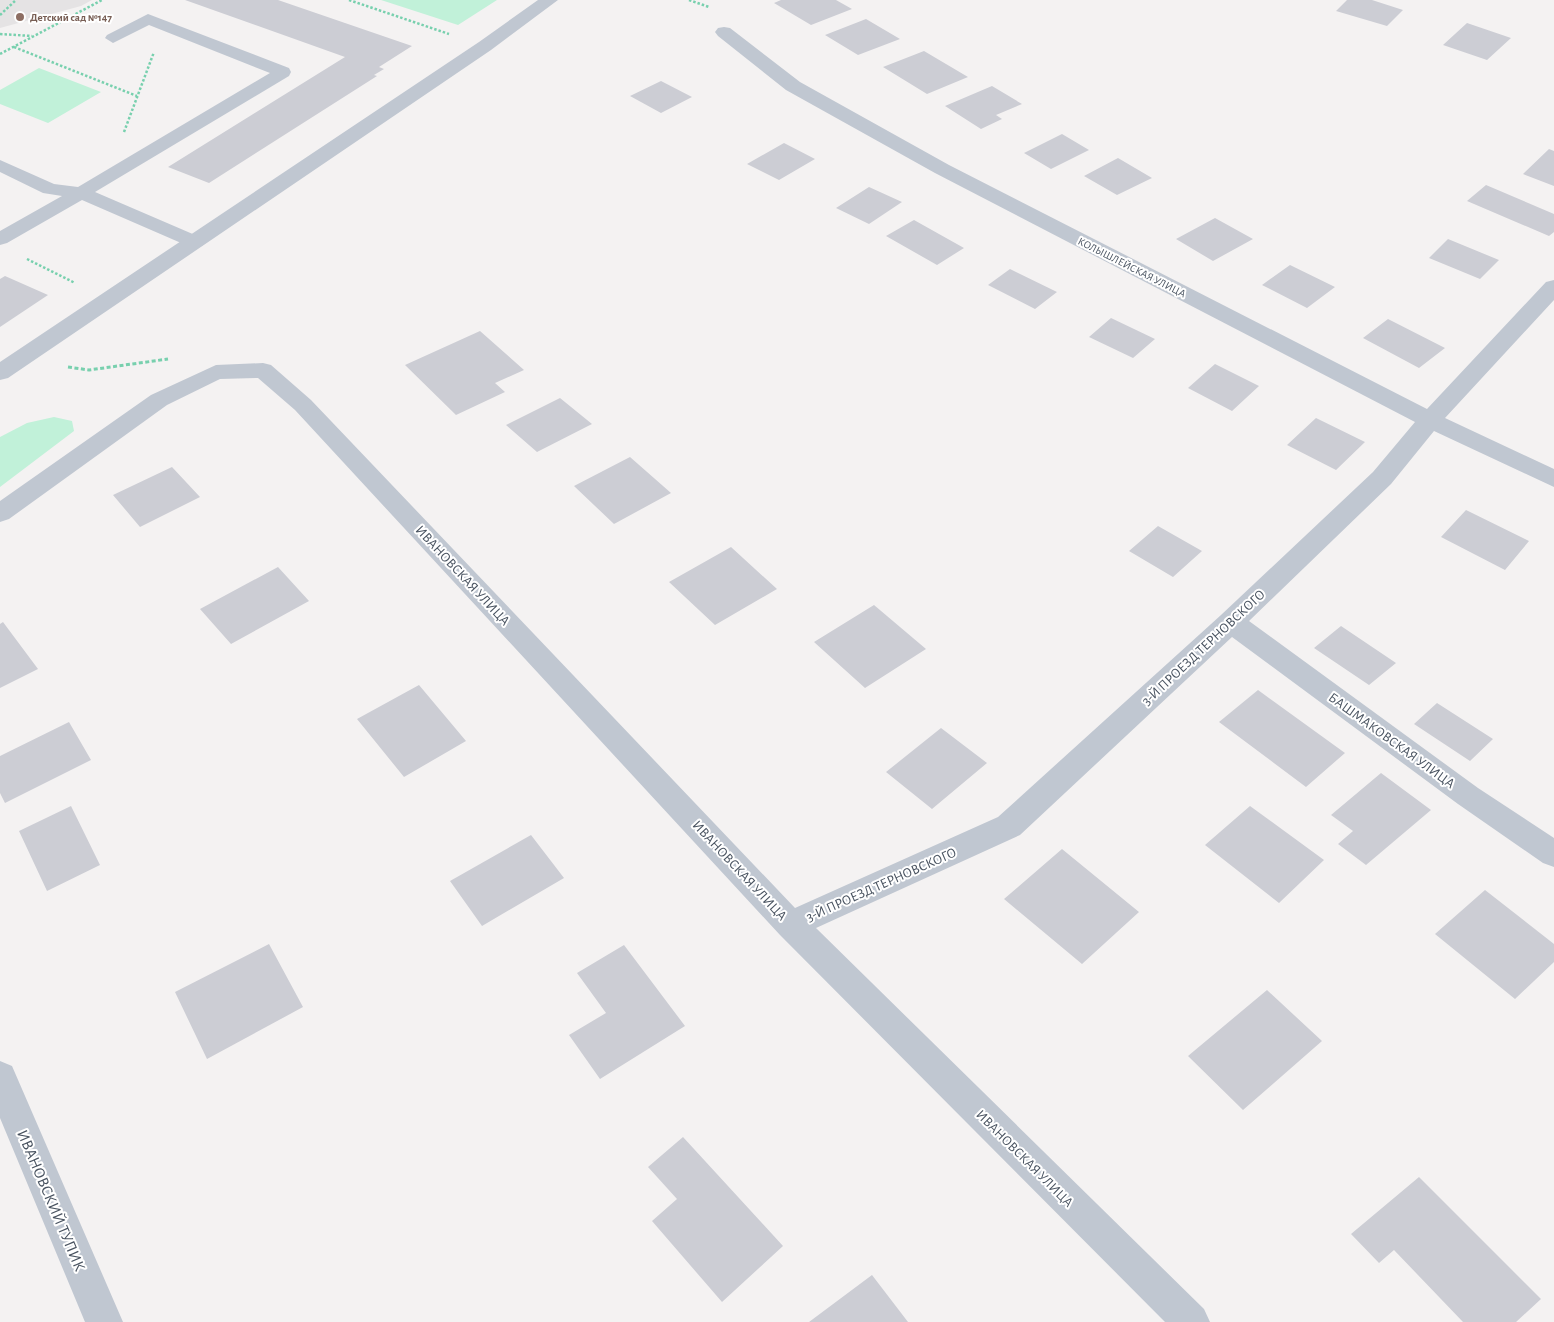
<svg xmlns="http://www.w3.org/2000/svg" width="1554" height="1322" font-family="'Alegreya Sans',sans-serif">
<style>
.education{fill:#e5e3e4}
.green{fill:#c1f1d9}
.building{fill:#cccdd4}
.lines{fill:none;stroke-linecap:round;stroke-linejoin:round}
.path-far1{stroke:#78d0ae;stroke-width:2.5;stroke-dasharray:2.5 2;stroke-linecap:butt}
.path{stroke:#78d0ae;stroke-width:3;stroke-dasharray:4 2.5;stroke-linecap:butt}
.service{fill:#c0c7d1;fill-rule:evenodd}
.minor{fill:#c0c7d1;fill-rule:evenodd}
.education-dot{fill:#8d6e63;stroke:#fff;stroke-width:2}
.labels{text-anchor:middle;stroke-width:4;stroke-linejoin:round;paint-order:stroke}
.far-education-label{font-size:11px;font-weight:bold;fill:#785e54;stroke:#fff;text-anchor:start}
.far-street-label{font-size:11px;fill:#495360;stroke:#fff}
.street-label{font-size:14px;fill:#495360;stroke:#fff}
.near-street-label{font-size:16px;fill:#495360;stroke:#fff}
</style>
<rect width="100%" height="100%" fill="#f4f2f2"/>
<!-- education -->
<path class="education" d="M0 0H92L81 6 0 28Z"/>
<!-- green -->
<path class="green" d="M381 0H497L458 25Z
M39 68 101 92 48 123 0 104V90Z
M54 417 72 421 74 431 0 487V437L27 423Z"/>
<!-- building -->
<path class="building" d="M185 0H278L412 46 379 67 384 69 374 75 377 76 209 183 168 167 345 57Z
M781 0H836L852 9 811 25 774 3Z
M1347 0H1372L1403 10 1387 26 1336 11Z
M866 19 900 39 858 55 825 35Z
M1467 23 1511 38 1487 60 1443 45Z
M924 51 968 77 927 94 883 67Z
M661 81 692 97 661 113 630 96Z
M992 86 1022 104 996 115 1002 119 981 129 945 106Z
M1062 134 1089 150 1051 169 1024 153Z
M784 143 815 159 779 180 747 164Z
M1549 149 1554 151V186L1523 174Z
M1118 158 1152 178 1117 195 1084 176Z
M1486 185 1554 214V232L1549 236 1467 201Z
M869 187 902 202 869 224 836 208Z
M1215 218 1253 239 1213 261 1176 239Z
M914 220 964 248 937 265 886 236Z
M1448 239 1499 260 1480 279 1429 258Z
M1290 265 1335 287 1307 308 1262 285Z
M1010 269 1057 292 1035 309 988 285Z
M5 276 48 295 0 327V279Z
M1111 318 1155 339 1133 358 1089 337Z
M1388 319 1445 348 1419 368 1363 338Z
M480 331 524 370 495 383 505 392 456 415 405 365Z
M1215 364 1259 386 1232 411 1188 388Z
M560 398 592 424 537 452 506 425Z
M1316 418 1365 442 1336 470 1287 445Z
M630 457 671 493 614 524 574 486Z
M172 467 200 497 140 527 113 495Z
M1466 510 1529 541 1505 570 1441 537Z
M1158 526 1202 551 1173 577 1129 551Z
M731 547 777 589 715 625 669 582Z
M278 567 309 601 231 644 200 609Z
M874 605 926 649 865 688 814 642Z
M3 622 38 669 0 688V624Z
M1341 626 1396 663 1369 685 1314 648Z
M419 685 466 741 404 777 357 719Z
M1258 690 1345 753 1306 787 1219 722Z
M1437 703 1493 739 1470 761 1414 724Z
M69 722 91 760 5 803 0 793V756Z
M941 728 987 763 932 809 886 772Z
M1381 773 1431 810 1366 865 1338 844 1353 831 1331 815Z
M71 806 100 865 47 891 19 831Z
M1250 806 1324 860 1279 903 1205 845Z
M531 835 564 878 482 926 450 881Z
M1062 849 1139 912 1082 964 1004 899Z
M1485 890 1554 944V962L1515 999 1435 934Z
M269 944 303 1007 207 1059 175 992Z
M624 945 685 1026 600 1079 569 1035 606 1013 577 973Z
M1267 990 1322 1041 1243 1110 1188 1056Z
M683 1137 783 1246 722 1302 652 1221 677 1199 648 1167Z
M1419 1177 1541 1299 1516 1322H1463L1394 1250 1379 1263 1351 1234Z
M872 1275 908 1322H809Z"/>
<g class="lines">
<!-- path-far1 -->
<path class="path-far1" d="M349 0 449 34
M689 0 709 7
M0 15 16 0
M0 34 32 36
M14 47 137 96
M0 54 102 0
M124 132 154 52
M27 259 75 283"/>
<!-- path -->
<path class="path" d="M68 367 89 370 168 359"/>
<!-- service -->
<path class="service" d="M148 14 289 68 291 72 289 76 95 192 202 238 205 242 202 246H188L82 200 7 243 0 245V231L62 196 43 193 0 172V160L54 184 78 187 270 73 149 25 113 43 105 38 107 35Z"/>
<!-- minor -->
<path class="minor" d="M538 0H558L491 50 8 378 0 380V362L479 42Z
M724 27 730 28 800 82 949 165 1427 409 1546 282 1554 280V300L1445 418 1554 469V487L1434 431 1391 484 1249 621 1478 788 1554 838V867L1543 863 1458 804 1232 637 1020 835 816 928 1204 1309 1210 1322H1165L780 935 295 410 258 378 220 379 167 405 9 519 0 522V501L151 395 216 365 263 363 271 365 311 400 795 908 998 817 1221 615 1373 472 1415 422 935 173 786 90 718 36 715 32 718 28Z
M0 1061 12 1066 123 1322H85L0 1118Z"/>
</g>
<!-- markers -->
<circle class="education-dot" cx="20" cy="17" r="5"/>
<g class="labels">
<!-- far-education labels -->
<g class="far-education-label">
<text x="30" y="21">Детский сад №147</text>
</g>
<!-- far-street labels -->
<g class="far-street-label">
<text transform="translate(1132 267) rotate(27)" y="4">КОЛЫШЛЕЙСКАЯ УЛИЦА</text>
</g>
<!-- street labels -->
<g class="street-label">
<text transform="translate(463 575) rotate(47)" y="5">ИВАНОВСКАЯ УЛИЦА</text>
<text transform="translate(1203 647) rotate(-43)" y="5">3-Й ПРОЕЗД ТЕРНОВСКОГО</text>
<text transform="translate(1392 740) rotate(36)" y="5">БАШМАКОВСКАЯ УЛИЦА</text>
<text transform="translate(740 870) rotate(47)" y="5">ИВАНОВСКАЯ УЛИЦА</text>
<text transform="translate(881 884) rotate(-24)" y="5">3-Й ПРОЕЗД ТЕРНОВСКОГО</text>
<text transform="translate(1025 1158) rotate(45)" y="5">ИВАНОВСКАЯ УЛИЦА</text>
</g>
<!-- near-street labels -->
<g class="near-street-label">
<text transform="translate(52 1200) rotate(67)" y="6">ИВАНОВСКИЙ ТУПИК</text>
</g>
</g>
</svg>
